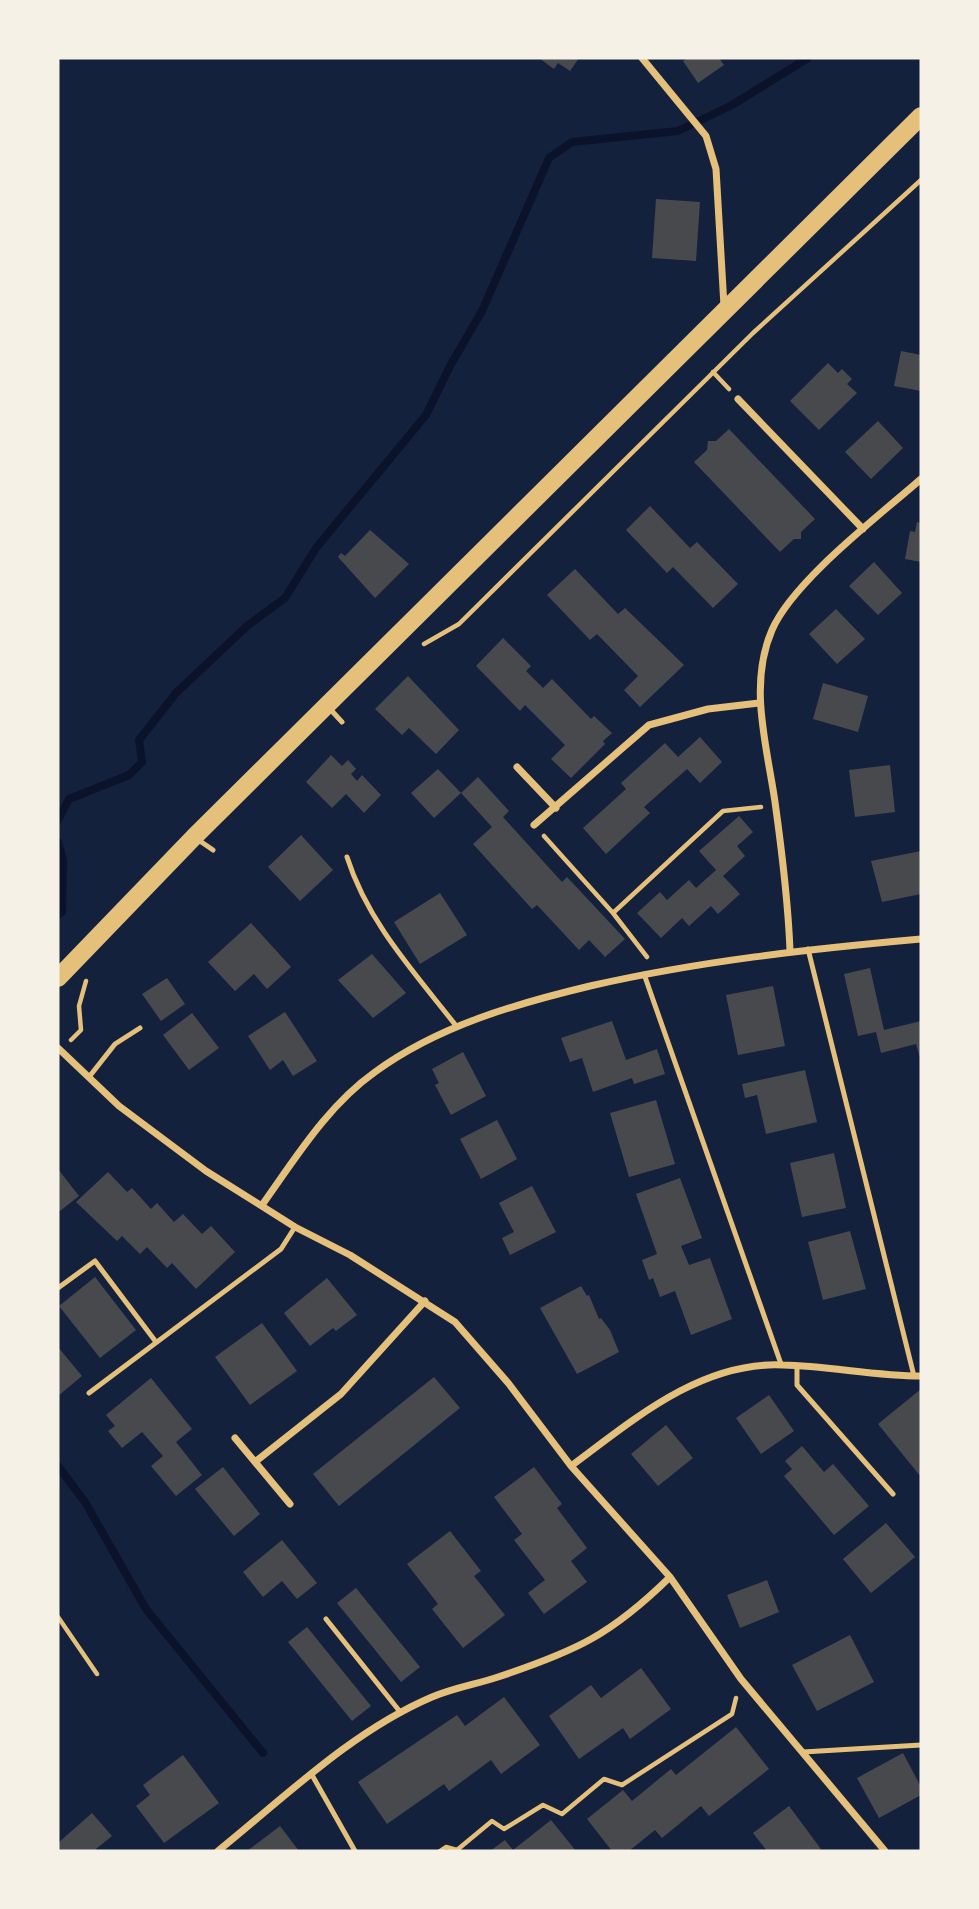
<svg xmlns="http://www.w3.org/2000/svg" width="979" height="1909" font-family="'IBM Plex Sans',sans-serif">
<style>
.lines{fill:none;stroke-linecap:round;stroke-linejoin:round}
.stream{stroke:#0b132b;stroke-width:8}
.building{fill:#48494c}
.path{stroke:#e5c07b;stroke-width:4.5}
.service{stroke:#e5c07b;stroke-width:5}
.minor{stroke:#e5c07b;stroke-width:7}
.primary{stroke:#e5c07b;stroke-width:18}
</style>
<rect width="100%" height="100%" fill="#14213d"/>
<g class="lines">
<!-- stream -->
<path class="stream" d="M58 820 69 799 129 775 142 762 139 740 176 693 247 626 285 598 316 548 426 415 450 366 482 311 549 158 572 142 678 131 732 105 808 58
M58 842 63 860 62 912 58 915
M58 1466 85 1502 146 1609 263 1753"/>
</g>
<!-- building -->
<path class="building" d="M539 58H579L570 71 558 63 554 69Z
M688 58H719L724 65 698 83 683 61Z
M656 199 700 202 696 261 652 258Z
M901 351 921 355V391L894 386Z
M828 363 838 373 842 369 852 379 847 384 857 393 819 430 790 401Z
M878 421 903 448 871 479 845 452Z
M729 429 815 519 801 532V539H794L780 552 694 462 707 450 708 441H716Z
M650 506 690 548 697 542 738 584 713 608 673 567 667 573 626 530Z
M917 522 921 523V562L905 559 910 531 915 532Z
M370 530 409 564 375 598 338 557 341 553 345 556Z
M874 562 902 593 878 615 849 586Z
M575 569 618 614 625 608 684 665 640 707 624 690 638 676 597 634 590 640 547 595Z
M836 609 865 639 837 664 809 634Z
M503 638 531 666 526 671 543 688 552 679 591 719 594 716 612 733 603 741 605 744 571 778 551 759 565 745 525 705 520 711 476 666Z
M408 676 459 730 436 754 409 728 402 735 375 709Z
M823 683 868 696 858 732 813 719Z
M700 737 722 762 700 783 687 769 644 807 650 813 606 854 583 828 626 789 621 783 665 743 678 757Z
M331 755 342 766 348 760 356 769 351 774 357 781 362 775 381 795 364 813 346 794 332 808 306 782Z
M890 765 895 812 855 817 849 770Z
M438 769 461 793 434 818 411 793Z
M478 777 509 811 503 817 562 882 567 877 625 939 605 957 589 940 579 950 537 905 532 909 473 844 492 827 461 793Z
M739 816 753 832 737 846 745 856 723 876 740 894 718 914 711 906 689 926 682 918 661 938 637 913 660 892 667 900 689 880 696 888 716 870 699 851Z
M301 835 333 870 300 901 268 867Z
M921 851V894L882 902 871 861Z
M440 893 467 935 420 964 394 922Z
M251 923 291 967 267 989 254 974 235 991 208 962Z
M372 954 406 993 373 1018 338 980Z
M870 968 884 1030 921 1021V1061L916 1044 881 1053 876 1032 858 1036 844 974Z
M167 978 185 1004 161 1021 142 994Z
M773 986 785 1046 738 1055 726 995Z
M285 1012 317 1061 293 1076 283 1060 270 1070 248 1036Z
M192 1013 219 1048 189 1070 163 1035Z
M612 1021 626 1060 657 1049 665 1074 634 1084 632 1078 593 1092 582 1058 570 1062 561 1038Z
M463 1052 486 1096 451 1115 435 1085 439 1083 432 1069Z
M805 1070 817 1122 766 1134 757 1095 745 1098 742 1084Z
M656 1100 675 1164 629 1177 610 1113Z
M497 1120 517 1159 481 1179 460 1139Z
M834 1153 846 1208 802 1217 790 1163Z
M58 1169 79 1196 60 1211 58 1208Z
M108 1172 127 1192 132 1188 151 1209 157 1203 174 1222 183 1214 202 1234 211 1226 235 1252 196 1289 172 1263 167 1268 147 1247 140 1254 122 1236 117 1241 76 1202Z
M680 1178 702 1238 681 1246 689 1265 710 1258 732 1319 691 1335 675 1291 660 1297 653 1278 649 1280 642 1260 657 1254 636 1194Z
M532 1186 556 1232 510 1255 502 1238 514 1232 499 1203Z
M850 1231 866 1289 823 1300 808 1242Z
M95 1277 136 1330 100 1358 59 1306Z
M327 1278 357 1315 336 1331 333 1328 310 1346 284 1313Z
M581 1286 587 1296 589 1295 599 1319 601 1318 610 1330 619 1352 577 1374 540 1308Z
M262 1323 297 1371 250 1405 215 1357Z
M58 1347 82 1376 58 1396Z
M434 1377 460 1408 339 1506 313 1474Z
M151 1378 192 1429 176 1442 202 1475 176 1496 151 1466 163 1456 142 1432 122 1448 108 1431 115 1426 106 1415Z
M921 1389V1477L878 1424Z
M769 1395 794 1431 761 1454 736 1418Z
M666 1425 693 1458 658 1486 631 1454Z
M802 1446 824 1472 833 1464 869 1506 834 1535 784 1476 792 1469 785 1461Z
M223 1467 260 1514 234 1536 195 1489Z
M534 1467 562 1504 557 1508 587 1548 571 1561 587 1582 544 1614 528 1593 545 1580 514 1540 522 1534 494 1497Z
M886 1523 915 1557 871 1593 843 1559Z
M450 1531 481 1571 474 1576 505 1615 463 1648 432 1609 438 1604 407 1564Z
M282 1540 317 1583 297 1599 282 1581 263 1597 243 1572Z
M767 1580 779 1612 740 1628 727 1595Z
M356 1588 420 1667 401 1682 337 1603Z
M307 1627 371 1706 352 1721 288 1642Z
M850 1635 874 1682 817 1711 792 1665Z
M641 1668 671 1709 630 1739 623 1728 579 1759 549 1716 591 1685 601 1698Z
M504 1697 540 1745 501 1774 491 1760 449 1791 444 1784 387 1824 358 1782 457 1715 465 1726Z
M736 1727 769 1769 709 1816 701 1806 662 1838 655 1830 629 1851H612L587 1819 623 1790 632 1801 671 1769 676 1775Z
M903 1753 921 1787V1795L879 1818 857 1778Z
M183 1755 219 1803 164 1843 136 1806 150 1795 143 1785Z
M789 1806 821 1849 818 1851H767L753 1833Z
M92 1813 112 1836 96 1849 97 1851H58V1843Z
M551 1820 576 1851H490L505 1840 513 1850Z
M280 1826 299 1851H247Z"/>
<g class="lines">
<!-- path -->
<path class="path" d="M713 372 729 389
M424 644 459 624 753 333 921 180
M544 836 613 913 647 957
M613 913 723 811 761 807
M71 1040 81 1030 79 1006 86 981
M58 1617 97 1674
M440 1851 446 1847 457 1850 492 1821 504 1829 543 1805 562 1814 604 1779 622 1785 732 1714 736 1698"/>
<!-- service -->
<path class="service" d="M330 709 342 722
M197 839 213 850
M347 857C368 923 415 973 457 1027
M808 949 914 1376
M644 974 781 1364
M89 1077 115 1044 140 1028
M58 1288 95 1261 156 1342
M797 1366V1385L893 1494
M89 1393 281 1249 295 1227
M326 1619 401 1713
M803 1752 921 1745
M312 1775 355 1851"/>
<!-- minor -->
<path class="minor" d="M642 58 706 136 716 169 724 306
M738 399 863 529
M517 767 556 808
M534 825 649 725 708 709 759 703
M790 950C788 901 782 852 775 802 767 746 748 685 772 630 793 581 880 515 921 479
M58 1048 119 1106 206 1171 295 1227 350 1255 455 1322 509 1384 571 1466 670 1577 741 1679 885 1851
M262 1205C295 1159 327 1106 375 1072 438 1026 515 1004 590 986 700 961 809 949 921 939
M235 1438 290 1504
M255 1462 341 1394 425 1301
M571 1466C633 1420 701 1361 783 1365 829 1366 875 1376 921 1376
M218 1851C285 1797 352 1731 432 1697 453 1688 477 1684 498 1677 576 1651 611 1635 670 1577"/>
<!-- primary -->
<path class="primary" d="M58 978 194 837 921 116"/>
</g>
<!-- border -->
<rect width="979" height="1909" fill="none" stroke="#f6f1e7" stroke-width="119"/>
</svg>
